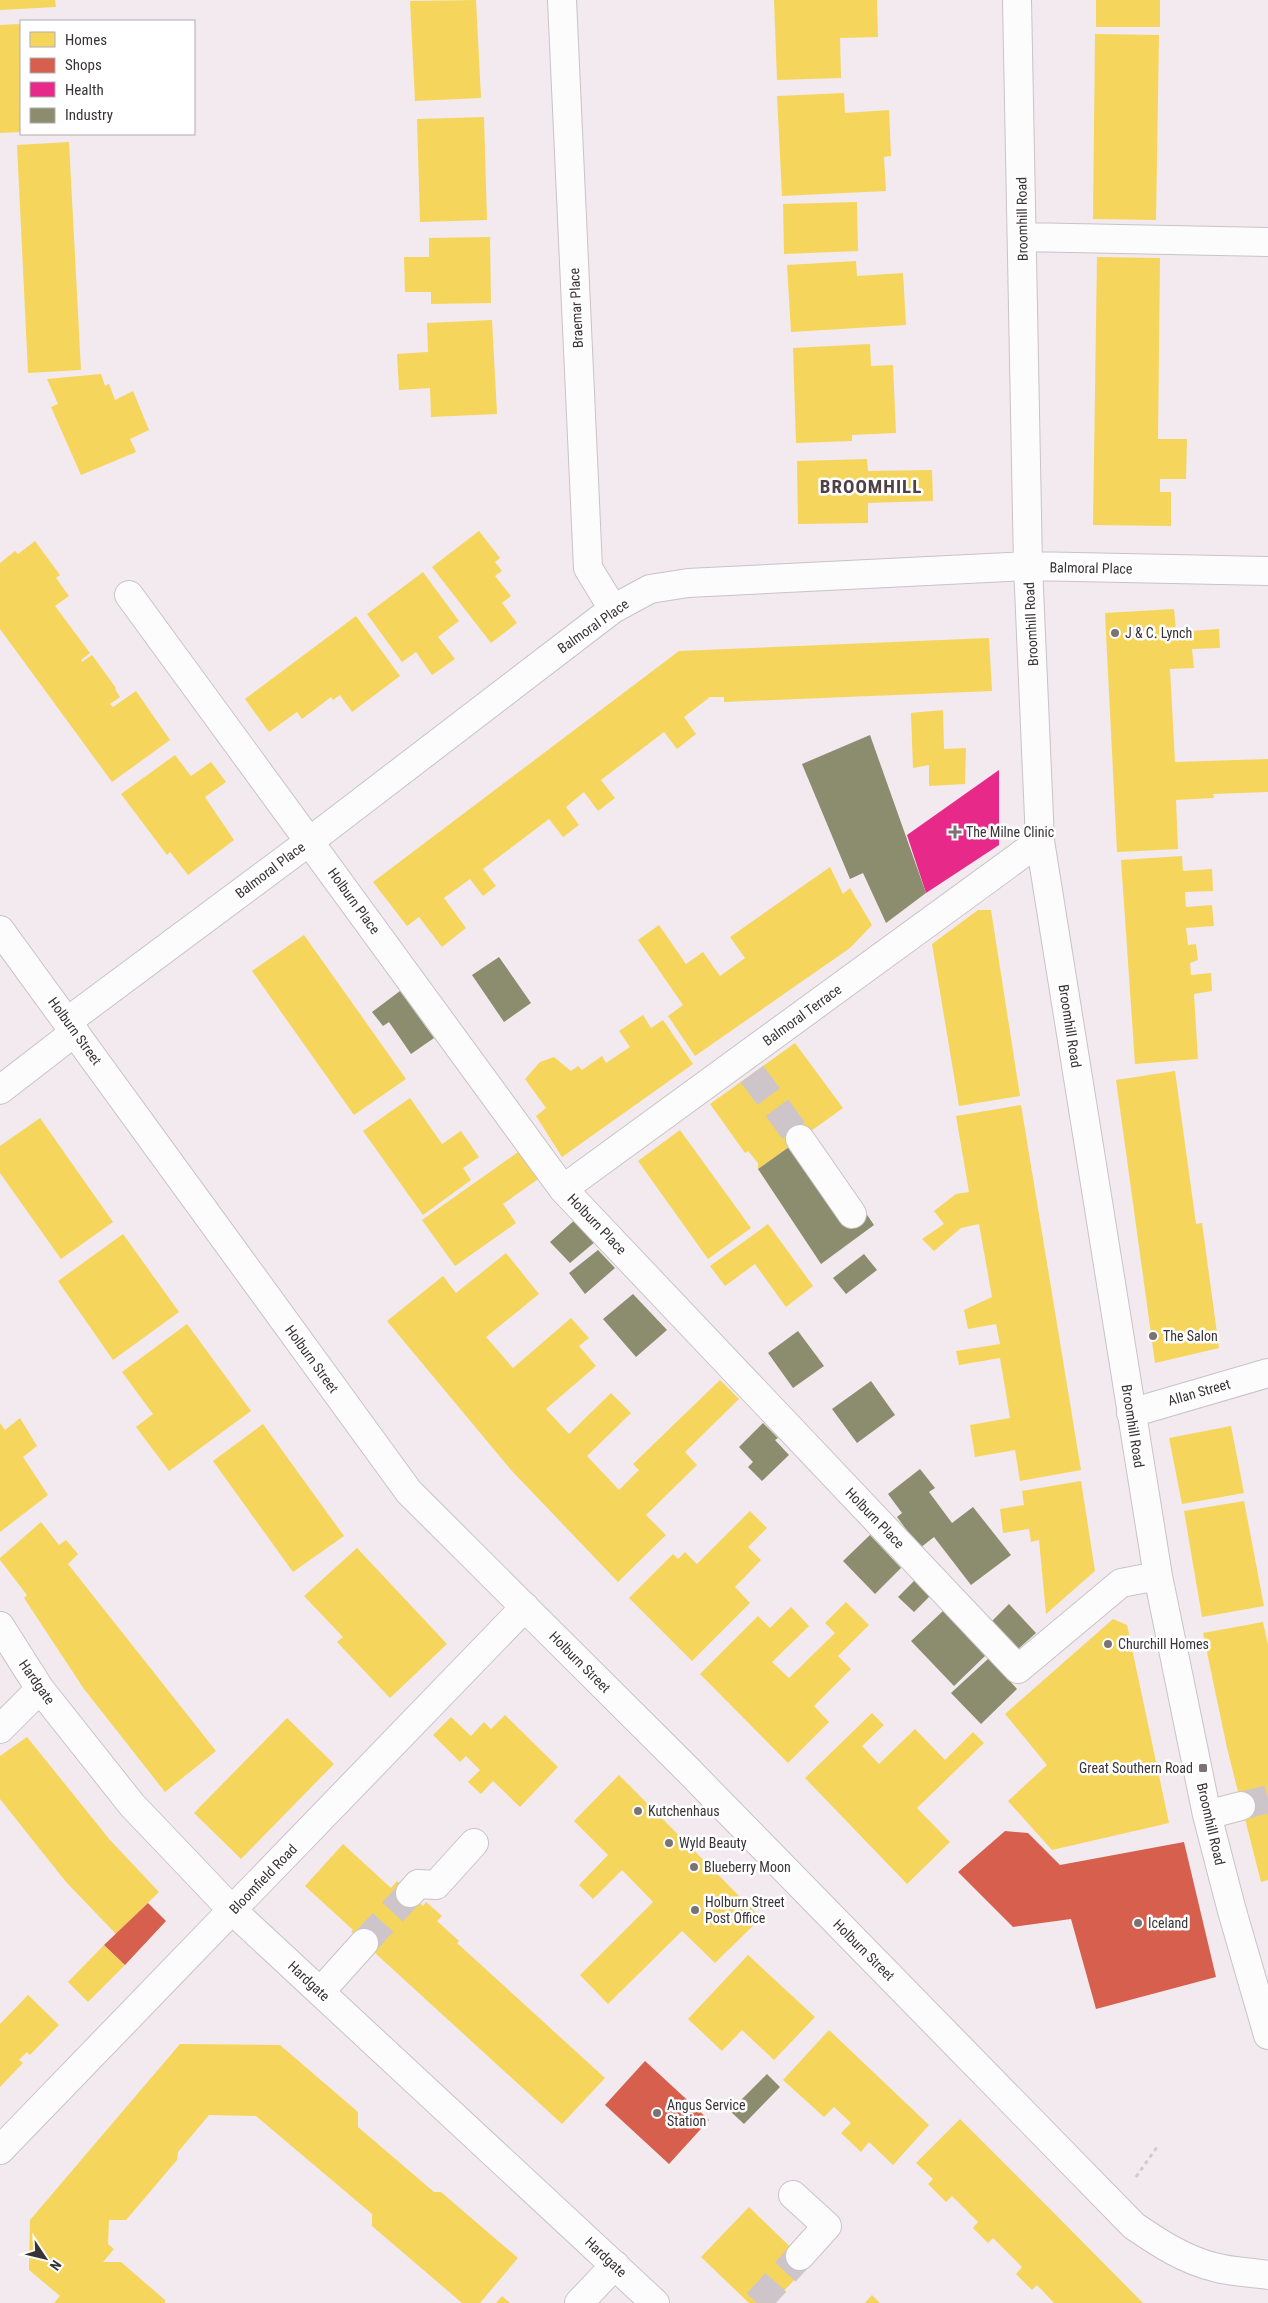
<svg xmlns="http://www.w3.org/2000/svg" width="1268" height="2303" font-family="'Roboto Condensed',sans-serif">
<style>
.homes{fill:#f6d55c}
.shops{fill:#d6604d}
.health{fill:#e7298a}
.industry{fill:#8c8c6e}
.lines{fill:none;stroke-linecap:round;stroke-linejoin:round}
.minor-tunnel{stroke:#cdc5c9;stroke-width:28;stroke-dasharray:28 14;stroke-linecap:butt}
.minor-casing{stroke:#c9c3c6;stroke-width:30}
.path{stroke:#cecccd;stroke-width:3;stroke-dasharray:4 4;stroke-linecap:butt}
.minor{stroke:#fdfcfc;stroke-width:28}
.poi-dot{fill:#7a7376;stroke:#fff;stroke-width:2}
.labels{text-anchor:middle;stroke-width:5;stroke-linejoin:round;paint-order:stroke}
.street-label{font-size:14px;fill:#393335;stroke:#fff}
.poi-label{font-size:14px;fill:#393335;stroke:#fff;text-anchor:start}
.district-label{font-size:19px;font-weight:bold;letter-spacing:1px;fill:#4d4146;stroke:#fff}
</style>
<rect width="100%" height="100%" fill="#f2eaee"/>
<!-- homes -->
<path class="homes" d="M0 0H55L56 7 0 10Z
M476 0 481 98 415 101 410 1Z
M774 0H877L878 37 840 38 841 78 777 80Z
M1096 0H1160V27H1096Z
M21 24V132L0 133V25Z
M1095 34 1159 35 1156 220 1093 219Z
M844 93 845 113 889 110 891 156 884 157 886 191 782 196 777 96Z
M484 117 487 220 420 222 417 119Z
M69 142 81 370 28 373 17 145Z
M857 202 858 251 784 254 783 204Z
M490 237 491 303 431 304V292H405L404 257H429V238Z
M1097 257 1160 258 1158 439H1187L1186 479H1160V492H1171V526L1093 525Z
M856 261 857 276 903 273 906 325 791 332 787 265Z
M492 320 497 414 431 417 430 388 399 390 397 354 428 352 427 323Z
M870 344 871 366 893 365 896 433 852 435V441L796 443 793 348Z
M101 374 105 386 109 384 115 400 133 391 149 430 130 439 136 452 81 475 51 407 58 404 47 379Z
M867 459 868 471 932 470 933 501 868 503V523L798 524 797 461Z
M479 531 500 558 495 562 502 571 495 576 511 596 502 603 517 623 491 643 432 567Z
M35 541 60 575 56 578 69 596 55 606 90 653 81 660 82 662 92 655 116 688 115 689 120 697 110 704 113 707 136 691 170 740 112 782 0 629V563L15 551 18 554Z
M423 572 459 621 438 637 455 659 432 675 416 652 402 662 367 614Z
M1174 609 1176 632 1219 629 1220 648 1192 649 1194 668 1170 669 1175 762 1268 759V792L1213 794 1214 798 1176 800 1178 849 1117 852 1105 613Z
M356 616 400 676 352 712 340 695 333 700 331 697 302 719 297 712 269 732 245 699Z
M989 638 992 691 724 702V697H710L684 717 696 734 677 749 664 732 601 780 615 798 598 811 584 792 566 807 579 825 563 837 549 819 483 869 496 886 483 896 470 879 444 898 466 928 442 947 419 917 407 926 373 882 679 651Z
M943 710 944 749 966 748 965 784 929 786V765L913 768 911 713Z
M175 755 191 776 211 762 226 782 205 797 234 840 188 875 170 852 167 855 121 794Z
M1182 856 1183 871 1212 869 1213 891 1185 892 1186 907 1212 905 1214 926 1186 928 1188 945 1196 944 1198 960 1190 963 1191 975 1211 973 1212 991 1194 994 1198 1059 1135 1064 1121 860Z
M830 867 843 894 850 888 872 925 850 948 695 1056 668 1016 683 1005 638 940 659 925 686 964 703 952 720 976 745 958 730 937Z
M978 910H991L1020 1096 959 1106 932 944Z
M304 935 406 1079 354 1115 252 971Z
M643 1015 651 1028 663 1020 693 1064 562 1157 536 1116 546 1108 525 1079 540 1062 554 1057 571 1071 578 1066 582 1070 602 1056 606 1063 630 1047 619 1031Z
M795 1043 843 1108 758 1169V1163L748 1151 745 1153 710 1104Z
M1175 1071 1196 1224 1202 1223 1219 1348 1155 1363 1116 1080Z
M410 1098 442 1144 461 1131 479 1157 463 1168 471 1180 423 1215 363 1131Z
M1021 1105 1081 1470 1020 1481 1015 1450 975 1457 970 1425 1010 1418 1000 1358 959 1365 956 1351 1000 1344 996 1324 968 1329 964 1310 992 1297 979 1224 961 1228 934 1251 922 1239 944 1224 934 1211 956 1194 969 1192 956 1116Z
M40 1118 113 1222 61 1259 0 1173V1146Z
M680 1130 751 1228 708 1259 638 1161Z
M521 1150 541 1177 503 1204 516 1223 455 1266 422 1220Z
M768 1224 813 1286 786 1307 755 1264 725 1286 710 1266Z
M123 1234 179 1312 113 1360 58 1281Z
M506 1253 539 1294 486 1337 513 1368 571 1318 589 1338 579 1346 596 1366 546 1409 569 1434 611 1393 631 1413 587 1456 619 1490 639 1470 633 1464 720 1380 739 1399 685 1452 697 1465 646 1515 666 1535 618 1582 511 1470 387 1321 443 1276 456 1293Z
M187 1324 251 1411 169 1471 136 1427 153 1414 122 1372Z
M20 1418 37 1446 23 1457 48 1495 0 1532V1423L5 1430Z
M263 1424 344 1536 293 1572 213 1461Z
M1231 1426 1244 1493 1182 1504 1169 1438Z
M1081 1481 1095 1571 1046 1614 1039 1540 1031 1542 1029 1529 1003 1533 1000 1509 1024 1505 1022 1491Z
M1244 1501 1264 1606 1202 1617 1184 1511Z
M750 1511 767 1528 748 1547 761 1560 735 1587 750 1603 692 1661 629 1598 673 1554 678 1559 685 1552 697 1564Z
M41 1522 59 1545 66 1540 78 1554 68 1564 216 1751 165 1792 84 1689 24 1598 27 1595 0 1560V1558Z
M357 1548 447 1644 390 1698 337 1642 343 1637 304 1596Z
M846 1602 869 1625 838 1656 851 1669 814 1706 829 1722 788 1763 700 1674 758 1616 770 1628 791 1607 809 1626 772 1662 789 1678 835 1633 825 1623Z
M1113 1619 1127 1625 1169 1823 1052 1850 1008 1801 1047 1765 1005 1714Z
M1263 1622 1268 1645V1880L1261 1882 1227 1748 1203 1633Z
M872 1713 884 1725 862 1746 879 1764 915 1729 945 1760 973 1732 984 1743 917 1808 950 1842 907 1884 805 1778Z
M505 1715 558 1767 520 1807 493 1781 481 1794 468 1782 480 1770 466 1756 460 1762 433 1735 451 1717 471 1736 484 1722 491 1729Z
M287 1718 334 1764 241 1859 194 1813Z
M27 1737 110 1840 159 1892 116 1934 66 1882 0 1799V1756Z
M619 1775 761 1918 715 1963 682 1931 608 2004 580 1975 653 1902 622 1870 593 1899 579 1885 608 1855 574 1821Z
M343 1844 391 1888 397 1881 423 1906 426 1902 442 1916 437 1921 459 1941 457 1943 605 2078 562 2124 351 1931 353 1930 305 1886Z
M104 1945 125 1965 88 2002 68 1982Z
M748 1955 815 2017 774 2060 742 2030 722 2051 688 2019Z
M28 1995 59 2025 30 2055 27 2052 19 2060 23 2063 0 2087V2024Z
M829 2030 929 2125 893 2165 869 2142 861 2152 841 2133 851 2123 834 2107 824 2117 783 2080Z
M180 2044 280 2045 358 2112V2127L434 2192H441L518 2258 480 2303H462L372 2226V2214L256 2116 209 2115 178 2152 177 2160 126 2220H109L108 2244 114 2249 103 2262H121L165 2300V2303H54L60 2296 29 2270 30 2220Z
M960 2119 1053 2212 1143 2303H1054L1037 2285 1032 2290 1016 2274 1022 2267 993 2238 988 2243 973 2228 978 2222 952 2196 946 2202 928 2184 933 2179 916 2163Z
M749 2207 809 2265 772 2303H749L701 2257Z
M872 2295 880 2303H865Z
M502 2296 510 2303H496Z"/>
<!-- shops -->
<path class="shops" d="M1005 1831 1028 1833 1060 1865 1184 1842 1216 1977 1096 2009 1071 1919 1013 1927 958 1872Z
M148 1903 166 1921 125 1965 104 1945Z
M645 2061 709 2120 669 2164 605 2105Z"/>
<!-- health -->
<path class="health" d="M999 770V845L926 893 907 835Z"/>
<!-- industry -->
<path class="industry" d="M870 735 926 893 886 923 863 873 850 879 802 764Z
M499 957 531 1003 504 1022 472 975Z
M400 991 434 1038 411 1054 389 1022 383 1026 372 1012Z
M810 1132 874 1225 821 1264 758 1169Z
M577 1218 596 1241 570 1263 550 1242Z
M598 1250 615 1268 585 1294 569 1273Z
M864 1254 877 1270 846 1294 833 1278Z
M633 1294 667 1330 636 1357 603 1319Z
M798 1331 824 1366 793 1388 768 1353Z
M871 1381 895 1415 857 1443 832 1409Z
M763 1423 778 1438 775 1440 789 1455 762 1481 748 1467 753 1462 739 1447Z
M920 1469 935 1488 929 1492 952 1523 973 1507 1011 1555 971 1585 934 1537 920 1548 897 1517 902 1513 888 1494Z
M870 1535 901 1568 875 1594 843 1561Z
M918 1577 933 1593 914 1612 898 1597Z
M1009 1604 1036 1633 1017 1650 991 1622Z
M943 1611 985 1656 954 1686 911 1641Z
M989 1658 1017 1689 981 1724 951 1693Z
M767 2074 780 2087 744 2124 730 2111Z"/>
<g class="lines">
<!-- minor-tunnel -->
<path class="minor-tunnel" d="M752 1074 800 1139
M1241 1806 1268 1799
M364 1943 410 1893
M757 2303 800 2256"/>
<defs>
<path id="minor" d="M562 0 588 568 613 609
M1017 0 1028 566 1040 841 1158 1576 1207 1815 1232 1911 1268 2035
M1022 237 1268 242
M129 595 563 1189 1018 1669 1121 1583 1158 1576
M0 930 409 1492 684 1766 1134 2226C1159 2243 1185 2260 1214 2267 1231 2272 1250 2272 1268 2275
M68 1021 310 841 613 609 650 589 688 583 1028 566 1268 571
M0 1090 75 1032
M800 1139 852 1214
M563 1189 1040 841
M1131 1413 1268 1373
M0 1626 40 1689 132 1805 233 1911 655 2303
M0 1729 40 1689
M1207 1815 1241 1806
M410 1893 418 1884 436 1885 474 1843
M320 1992 364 1943
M0 2150 525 1607
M793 2195 827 2226 800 2256
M579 2303 615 2265"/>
</defs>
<!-- minor casing -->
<use href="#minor" class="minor-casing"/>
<!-- path -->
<path class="path" d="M1136 2177 1157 2147"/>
<!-- minor -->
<use href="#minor" class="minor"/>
</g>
<!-- markers -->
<g class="poi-dot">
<circle cx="1115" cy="633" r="5"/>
<path d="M952.5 824.5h5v5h5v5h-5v5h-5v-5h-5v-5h5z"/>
<circle cx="1153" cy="1336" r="5"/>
<circle cx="1108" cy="1644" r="5"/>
<rect x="1198" y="1763" width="10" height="10" rx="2.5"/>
<circle cx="638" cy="1811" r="5"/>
<circle cx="669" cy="1843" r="5"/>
<circle cx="694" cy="1867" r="5"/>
<circle cx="695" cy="1910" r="5"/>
<circle cx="1138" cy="1923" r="5"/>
<circle cx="657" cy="2113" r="5"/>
</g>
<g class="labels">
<!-- street labels -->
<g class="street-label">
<text transform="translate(1022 219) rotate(-91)" y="5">Broomhill Road</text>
<text transform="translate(576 308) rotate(-93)" y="5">Braemar Place</text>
<text transform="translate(1091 568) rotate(1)" y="5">Balmoral Place</text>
<text transform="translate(1031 624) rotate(-93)" y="5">Broomhill Road</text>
<text transform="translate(593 626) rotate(-35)" y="5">Balmoral Place</text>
<text transform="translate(270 870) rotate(-37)" y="5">Balmoral Place</text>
<text transform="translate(354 901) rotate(54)" y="5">Holburn Place</text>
<text transform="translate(802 1015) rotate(-36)" y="5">Balmoral Terrace</text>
<text transform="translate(1070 1026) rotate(81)" y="5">Broomhill Road</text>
<text transform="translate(75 1031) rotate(54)" y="5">Holburn Street</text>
<text transform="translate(597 1224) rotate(46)" y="5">Holburn Place</text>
<text transform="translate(312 1359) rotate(54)" y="5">Holburn Street</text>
<text transform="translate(1199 1392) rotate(-16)" y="5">Allan Street</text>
<text transform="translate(1133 1426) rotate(81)" y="5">Broomhill Road</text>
<text transform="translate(875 1518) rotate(46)" y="5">Holburn Place</text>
<text transform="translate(580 1662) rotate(45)" y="5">Holburn Street</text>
<text transform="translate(37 1682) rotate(55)" y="5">Hardgate</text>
<text transform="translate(1211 1824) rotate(77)" y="5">Broomhill Road</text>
<text transform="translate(263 1879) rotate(-46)" y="5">Bloomfield Road</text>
<text transform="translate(864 1950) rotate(45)" y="5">Holburn Street</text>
<text transform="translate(309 1981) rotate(43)" y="5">Hardgate</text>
<text transform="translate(606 2257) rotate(43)" y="5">Hardgate</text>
</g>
<!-- poi labels -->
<g class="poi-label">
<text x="1125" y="638">J &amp; C. Lynch</text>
<text x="966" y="837">The Milne Clinic</text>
<text x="1163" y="1341">The Salon</text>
<text x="1118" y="1649">Churchill Homes</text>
<text x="1193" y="1773" text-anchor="end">Great Southern Road</text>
<text x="648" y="1816">Kutchenhaus</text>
<text x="679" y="1848">Wyld Beauty</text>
<text x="704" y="1872">Blueberry Moon</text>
<text x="705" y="1907">Holburn Street<tspan x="705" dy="16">Post Office</tspan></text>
<text x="1148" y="1928">Iceland</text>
<text x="667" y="2110">Angus Service<tspan x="667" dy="16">Station</tspan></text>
</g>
<!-- district labels -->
<g class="district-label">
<text x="871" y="493">BROOMHILL</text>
</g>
</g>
<!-- legend -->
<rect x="20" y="20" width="175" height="115" fill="#ffffff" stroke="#b0adae"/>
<rect x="30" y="32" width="25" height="15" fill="#f6d55c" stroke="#b0adae"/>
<text x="65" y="45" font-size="15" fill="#393335">Homes</text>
<rect x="30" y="58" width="25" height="15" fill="#d6604d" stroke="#b0adae"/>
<text x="65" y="70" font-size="15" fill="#393335">Shops</text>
<rect x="30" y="82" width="25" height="15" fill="#e7298a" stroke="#b0adae"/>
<text x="65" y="95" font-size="15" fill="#393335">Health</text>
<rect x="30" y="108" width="25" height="15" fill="#8c8c6e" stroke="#b0adae"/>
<text x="65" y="120" font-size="15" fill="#393335">Industry</text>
<!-- north arrow -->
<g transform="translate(45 2258) rotate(125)" stroke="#ffffff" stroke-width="4" paint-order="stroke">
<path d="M0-4L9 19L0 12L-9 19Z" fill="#393335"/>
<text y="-8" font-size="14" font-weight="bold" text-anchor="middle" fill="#393335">N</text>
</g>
</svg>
